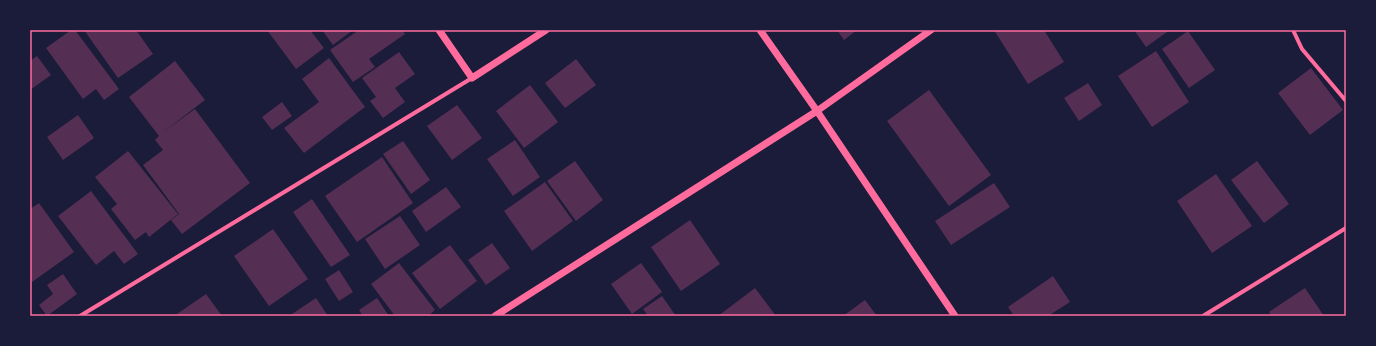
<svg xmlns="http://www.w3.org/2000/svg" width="1376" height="346" font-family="Barlow,sans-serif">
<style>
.building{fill:#542f53}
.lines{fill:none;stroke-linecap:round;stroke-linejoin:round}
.minor{stroke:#ff6b9d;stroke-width:4}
.tertiary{stroke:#ff6b9d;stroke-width:7}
.neatline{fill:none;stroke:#ff6b9d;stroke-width:1.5}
</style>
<rect width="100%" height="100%" fill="#1b1b3a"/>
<!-- building -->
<path class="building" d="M71 30H75L119 89 104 100 96 89 83 99 46 48Z
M84 30H136L153 54 118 78Z
M267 30H310L324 48 296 69Z
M322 30H353L333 45Z
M359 30H402L405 34 369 59 375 67 353 82 330 50Z
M837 30H857L844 40Z
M994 30H1044L1064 62 1028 84Z
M1134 30H1166L1167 32 1146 47Z
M1188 31 1215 70 1189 88 1162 49Z
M1156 51 1189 102 1152 127 1118 76Z
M399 52 415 74 395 88 405 102 383 118 370 101 376 97 362 78Z
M37 56 51 75 30 90V61Z
M329 58 365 107 304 153 284 128 319 102 302 79Z
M576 59 596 85 565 108 545 83Z
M175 61 205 100 162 133 195 109 250 183 182 234 171 220 179 214 143 165 163 150 155 140 159 136 129 97Z
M1311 68 1343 110 1310 135 1278 93Z
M1088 83 1102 105 1079 121 1064 98Z
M530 85 558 122 524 148 496 111Z
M929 90 991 175 949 206 887 121Z
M282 102 292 116 272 130 262 117Z
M457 105 482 138 452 160 427 126Z
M78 115 94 138 63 160 47 137Z
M515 140 540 177 513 196 487 159Z
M403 141 430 180 411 194 383 154Z
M128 151 178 214 149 237 146 232 135 240 111 209 117 204 95 177Z
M382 157 413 203 357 242 325 196Z
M575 161 603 200 576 221 547 181Z
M1257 161 1289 204 1264 223 1231 180Z
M1216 174 1252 226 1212 253 1177 201Z
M545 182 573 221 532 251 504 211Z
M994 183 1010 207 951 245 935 221Z
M446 187 461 207 426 232 412 211Z
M91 191 138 254 124 264 114 251 96 265 58 216Z
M312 199 350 255 331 267 293 212Z
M39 203 74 252 32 282 30 278V209Z
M400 216 420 245 385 269 365 239Z
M690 220 720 264 681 291 651 247Z
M273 229 308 279 269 306 234 256Z
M492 243 510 268 486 285 468 260Z
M450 245 477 281 440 309 412 273Z
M399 263 435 310 428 316H395L371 284Z
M641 263 662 292 632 314 611 284Z
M339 270 353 292 339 301 325 279Z
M63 274 77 294 47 316 39 305 53 294 47 285Z
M1053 276 1070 302 1048 316H1014L1008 307Z
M755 288 776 316H718Z
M1305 288 1324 316H1271L1269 312Z
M206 294 222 316H179L177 314Z
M662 296 676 316H648L643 309Z
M316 298 328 316H289Z
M377 298 389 316H363L359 310Z
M865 300 877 316H843Z"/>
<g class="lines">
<!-- minor -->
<path class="minor" d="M1293 30 1302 49 1346 101
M80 316 472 78
M1203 316 1346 228"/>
<!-- tertiary -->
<path class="tertiary" d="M439 30 472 78 546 30
M760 30 817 111 955 316
M495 316 817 111 931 30"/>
</g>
<!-- border -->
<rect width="1376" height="346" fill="none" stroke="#1b1b3a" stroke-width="62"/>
<rect x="31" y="31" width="1314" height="284" class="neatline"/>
</svg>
